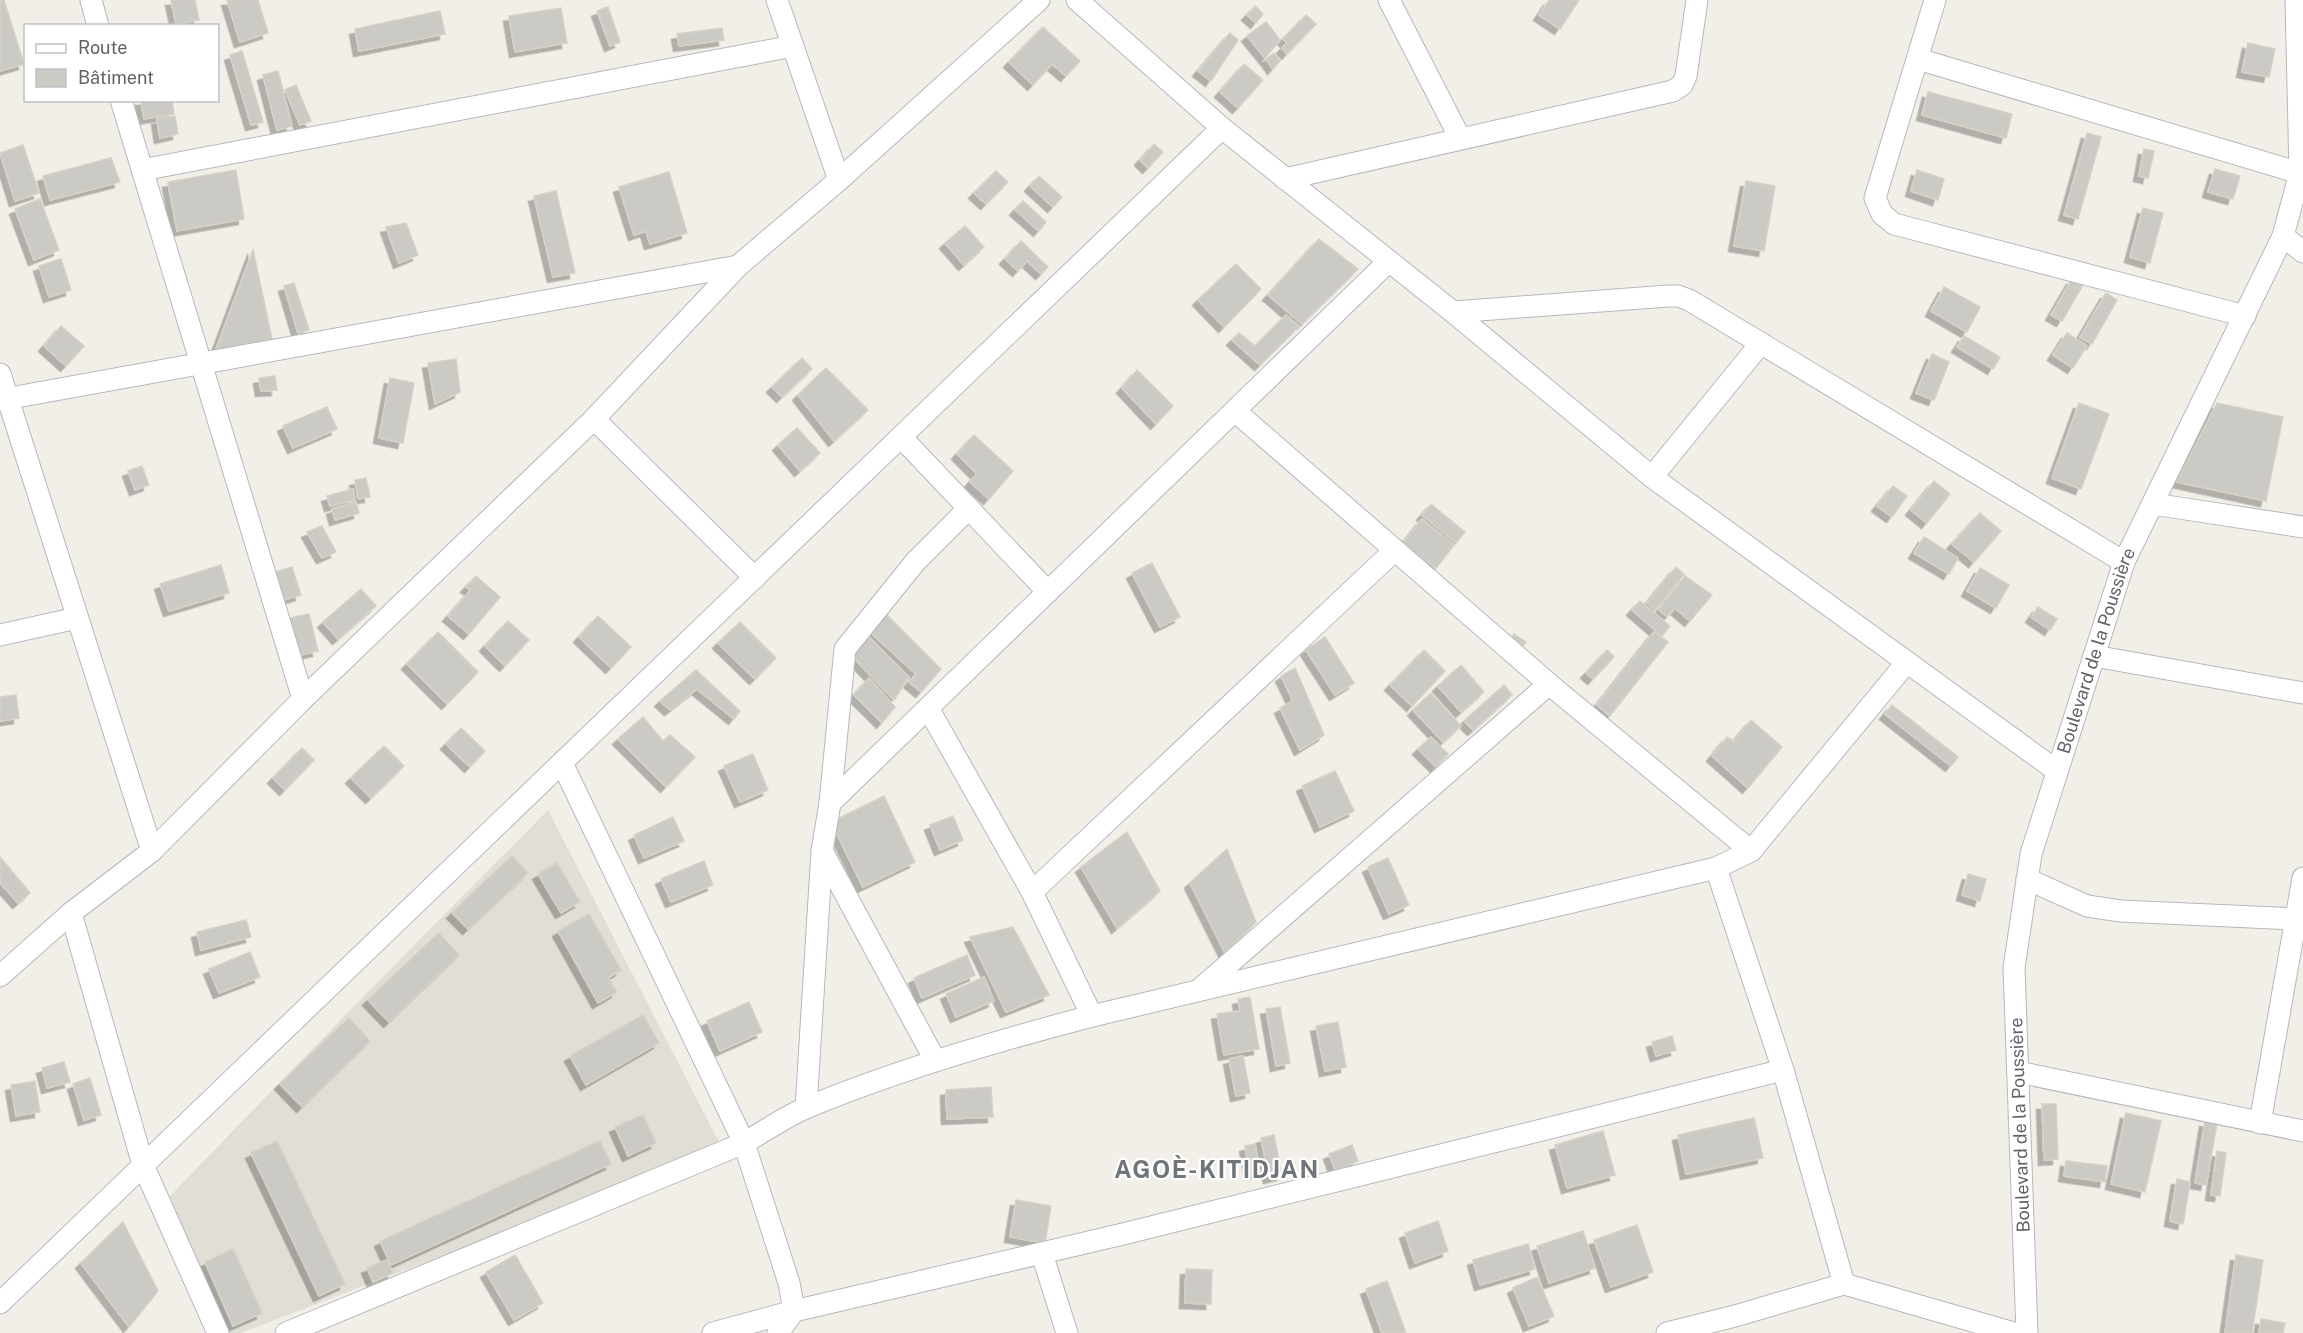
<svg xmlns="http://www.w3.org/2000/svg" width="2303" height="1333" font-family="'Public Sans',sans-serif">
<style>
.education{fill:#e1ded6}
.building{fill:#cccac5;stroke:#d6d1c6;stroke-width:1.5;filter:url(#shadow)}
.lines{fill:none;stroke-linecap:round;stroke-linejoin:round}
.minor-casing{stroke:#b5b8bc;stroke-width:23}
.minor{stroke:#fff;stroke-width:21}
.labels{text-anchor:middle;stroke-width:4.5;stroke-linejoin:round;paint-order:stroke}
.street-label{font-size:18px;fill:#5f6368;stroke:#fff}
.district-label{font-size:24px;font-weight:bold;letter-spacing:1.5px;fill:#70757a;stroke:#fff}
</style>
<defs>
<filter id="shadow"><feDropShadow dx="-5.5" dy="5.5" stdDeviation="0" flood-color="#0004"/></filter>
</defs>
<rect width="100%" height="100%" fill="#f1efe8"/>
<!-- education -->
<path class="education" d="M548 810 722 1148 241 1333H227L169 1197 349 1011Z"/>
<!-- building -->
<path class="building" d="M0 0H4L24 64 0 71Z
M171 0H195L199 20 176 24Z
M227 0H258L268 33 240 42Z
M1549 0H1579L1560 29 1539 15Z
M1255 6 1263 14 1256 23 1247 15Z
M608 7 620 42 610 46 597 11Z
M561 8 567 43 515 52 509 16Z
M440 11 445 34 359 51 355 29Z
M1306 15 1316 24 1287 54 1282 48 1287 43 1283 39Z
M1266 22 1280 40 1265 58 1247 36Z
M1043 27 1080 61 1066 76 1052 64 1033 85 1009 62Z
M722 28 724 40 679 46 677 34Z
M1230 33 1238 40 1211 81 1198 71Z
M2248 43 2275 49 2269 77 2242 72Z
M242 51 263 122 251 125 230 55Z
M1274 53 1280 61 1273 69 1266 59Z
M1244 64 1263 80 1238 108 1220 92Z
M278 71 292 126 277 130 263 75Z
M296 85 311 121 300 125 285 90Z
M1928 92 2012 114 2006 138 1922 115Z
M141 100H172L174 114 144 119Z
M175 116 178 134 160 138 157 119Z
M2087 133 2101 137 2078 219 2064 215Z
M1154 144 1163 152 1148 168 1140 160Z
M23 145 39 193 15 201 0 153Z
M2144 149 2154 151 2148 178 2139 176Z
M111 158 120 182 50 200 43 176Z
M2215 169 2240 176 2233 199 2208 192Z
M236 170 244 219 177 231 168 182Z
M1917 170 1944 179 1938 200 1911 191Z
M996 171 1008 182 986 204 974 193Z
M669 172 687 233 650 244 646 231 634 235 619 187Z
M1039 176 1062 197 1053 207 1030 186Z
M1746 181 1775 186 1764 251 1734 246Z
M556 191 575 273 553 277 534 196Z
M40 199 59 250 34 260 15 209Z
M1023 201 1046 222 1039 231 1015 210Z
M2143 208 2163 213 2150 263 2130 257Z
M406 223 418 255 399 263 386 227Z
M965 226 984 247 964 265 945 243Z
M1319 239 1358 269 1302 324 1268 295Z
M1021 241 1048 267 1041 274 1027 261 1018 271 1005 259Z
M253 250 272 339 215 352Z
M61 259 71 290 49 297 39 266Z
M1236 264 1261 289 1224 327 1198 300Z
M2072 279 2083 285 2062 321 2051 315Z
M294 283 309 330 298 333 284 286Z
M1944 287 1980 307 1967 332 1931 311Z
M2106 293 2117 300 2092 344 2080 337Z
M1286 315 1299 326 1260 365 1232 340 1239 333 1255 346Z
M61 326 84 346 66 366 44 346Z
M2067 333 2087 346 2073 368 2053 355Z
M1964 336 2000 357 1993 369 1957 347Z
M1932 354 1949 362 1934 400 1916 393Z
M802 358 812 369 782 397 772 387Z
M456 359 460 392 435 404 428 363Z
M826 368 868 410 834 441 798 395Z
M1137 370 1173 406 1156 424 1122 388Z
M275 376 277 390 261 391 259 378Z
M390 378 414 383 403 443 379 438Z
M2079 403 2109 414 2081 489 2052 478Z
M2217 403 2283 417 2266 501 2177 482Z
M327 407 337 429 293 448 283 426Z
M797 428 820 453 800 471 778 445Z
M974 435 1013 471 989 499 970 482 977 474 957 454Z
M142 466 149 485 135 490 128 471Z
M366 478 370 497 358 499 355 480Z
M1934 481 1950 494 1927 523 1911 510Z
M1893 486 1907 496 1892 517 1877 506Z
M353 489 355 500 330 506 327 496Z
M356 502 359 513 335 520 332 509Z
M1431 504 1465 532 1456 543 1422 515Z
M1980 513 2001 531 1974 562 1952 544Z
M1422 519 1454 545 1436 568 1403 543Z
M322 526 336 552 322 558 307 532Z
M1924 537 1958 558 1949 574 1914 553Z
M1152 563 1180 617 1160 627 1132 573Z
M221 565 229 593 169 611 160 584Z
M292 567 301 595 283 600 275 572Z
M1676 567 1684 574 1655 610 1647 603Z
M1980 568 2009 585 1996 608 1967 591Z
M476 576 500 597 469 634 448 616 471 590 466 587Z
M1685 576 1712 595 1690 621 1675 608 1667 617 1659 610Z
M361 589 376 606 338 639 323 622Z
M1640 601 1670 626 1662 636 1632 610Z
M2038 607 2057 619 2050 630 2031 617Z
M309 614 318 651 299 655 290 618Z
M886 614 941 669 921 692 909 682 916 674 870 632Z
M598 616 631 647 611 668 579 637Z
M508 621 529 640 505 666 485 646Z
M740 622 776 658 755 679 718 643Z
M438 632 478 672 447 704 407 664Z
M1654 632 1668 642 1610 716 1597 705Z
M1514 634 1526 642 1519 653 1507 645Z
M867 635 909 677 894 700 852 656Z
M1325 637 1354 683 1335 695 1306 650Z
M1424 650 1445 671 1412 706 1390 685Z
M1607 650 1614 657 1593 679 1586 673Z
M1461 665 1484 692 1461 712 1438 686Z
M1295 668 1324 735 1300 750 1280 708 1293 701 1281 676Z
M696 670 740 711 734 719 697 689 670 710 660 701Z
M869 678 895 707 882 723 854 695Z
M1504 685 1512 695 1473 730 1464 721Z
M1431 693 1461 726 1443 742 1413 710Z
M16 695 19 718 0 721V697Z
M1892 705 1958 757 1951 766 1885 714Z
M643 717 663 741 670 735 695 757 666 787 618 739Z
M1751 720 1782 747 1748 788 1712 756 1727 737 1734 741Z
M461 728 485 751 470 767 446 744Z
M1431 737 1448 754 1436 767 1418 749Z
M384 746 404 766 371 798 351 778Z
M302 748 314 760 285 790 273 778Z
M753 754 768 790 740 802 724 766Z
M1335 771 1354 811 1320 827 1302 786Z
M884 796 915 862 863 887 831 822Z
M953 816 963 840 940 850 930 825Z
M673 817 684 841 644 858 634 835Z
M1127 832 1160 891 1117 928 1081 867Z
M1227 849 1256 922 1225 953 1190 883Z
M512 856 528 873 468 929 452 913Z
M0 857 30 893 18 903 0 883Z
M1388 858 1409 905 1389 914 1368 867Z
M704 861 713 885 671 902 661 879Z
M557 863 580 902 561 913 538 874Z
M1968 874 1986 879 1980 901 1962 895Z
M589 914 621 970 608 978 617 992 598 1003 558 931Z
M246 920 251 937 201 950 197 932Z
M1013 927 1049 995 1006 1012 970 937Z
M439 933 459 955 389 1022 368 1000Z
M250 952 260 977 219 993 209 969Z
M967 955 975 975 922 998 914 978Z
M984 977 994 1001 956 1017 946 994Z
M1250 997 1259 1049 1224 1055 1217 1014 1240 1011 1238 999Z
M749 1002 762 1032 720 1051 707 1021Z
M1280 1007 1290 1063 1276 1066 1266 1009Z
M643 1015 659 1043 586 1085 570 1056Z
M349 1018 370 1041 302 1107 280 1084Z
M1338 1022 1346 1067 1325 1071 1316 1026Z
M1672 1036 1676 1050 1656 1056 1652 1042Z
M1243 1056 1250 1093 1236 1096 1229 1059Z
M64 1062 70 1082 47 1088 42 1068Z
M90 1078 101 1115 84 1120 73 1084Z
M35 1081 40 1112 16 1116 11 1085Z
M991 1087 993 1117 947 1119 946 1090Z
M2042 1104H2056L2058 1159 2044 1160Z
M2126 1113 2161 1121 2145 1192 2111 1184Z
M643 1115 656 1143 628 1156 615 1127Z
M1754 1118 1763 1158 1686 1174 1678 1135Z
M2205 1121 2217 1123 2206 1185 2195 1183Z
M1603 1131 1615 1175 1567 1188 1555 1145Z
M1274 1135 1282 1175 1269 1178 1261 1138Z
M277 1141 345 1284 319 1296 251 1153Z
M600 1141 611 1164 391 1265 380 1241Z
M1255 1144 1260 1173 1250 1174 1245 1146Z
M1352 1145 1358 1161 1335 1170 1329 1154Z
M2217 1151 2226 1153 2220 1196 2211 1195Z
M2066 1161 2107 1166 2105 1182 2064 1176Z
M2177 1179 2190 1182 2183 1224 2170 1221Z
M1016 1200 1051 1206 1045 1243 1010 1237Z
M1438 1221 1448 1251 1415 1263 1405 1233Z
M123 1222 158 1291 129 1327 81 1263Z
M1637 1225 1653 1272 1611 1287 1594 1240Z
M1583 1231 1595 1268 1549 1283 1537 1246Z
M1528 1244 1535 1269 1480 1285 1473 1260Z
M233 1249 262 1313 233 1326 205 1262Z
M515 1255 543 1303 514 1320 486 1272Z
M2236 1255 2263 1260 2252 1333H2225Z
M387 1260 393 1273 373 1282 367 1268Z
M1186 1269 1212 1270 1211 1304 1185 1303Z
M1537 1277 1554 1316 1529 1326 1513 1288Z
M1387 1281 1406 1333H1382L1366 1289Z
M2261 1319 2285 1323 2283 1333H2259Z"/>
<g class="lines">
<defs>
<g id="minor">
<path d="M91 0 98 26"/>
<path d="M777 0 839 180"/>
<path d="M1077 0 1222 128 1453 312 1652 477 2057 771"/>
<path d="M1389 0 1460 138"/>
<path d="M1935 0 1875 198 1882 214 1894 224 2245 316"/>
<path d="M1918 59 2303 174"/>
<path d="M121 100 303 699"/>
<path d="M142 170 793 46"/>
<path d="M1285 179 1673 91 1682 85 1686 76 1697 0"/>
<path d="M2283 236 2303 252"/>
<path d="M1453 312 1668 296H1678L1689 300 2124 562"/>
<path d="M0 374 152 851"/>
<path d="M0 400 738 266"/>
<path d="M1235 411 1549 684 1751 851"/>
<path d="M594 419 755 578"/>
<path d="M901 437 1048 592"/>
<path d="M1652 477 1761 343"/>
<path d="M2153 504 2303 527"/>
<path d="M0 635 77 618"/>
<path d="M2094 656 2303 693"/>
<path d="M928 708 1032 892 1092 1016"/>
<path d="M562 763 744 1143 789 1283 794 1311 778 1333"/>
<path d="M830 803 1389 261"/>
<path d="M822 851 935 1060"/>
<path d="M1716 868 1783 1070 1844 1284"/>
<path d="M2027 879 2087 906 2121 911 2296 919"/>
<path d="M1032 892 1395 550"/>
<path d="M71 913 143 1165 218 1333"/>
<path d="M0 976 71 913 152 851 303 699 594 419 738 266 839 180 1039 0"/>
<path d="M1199 990 1549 684"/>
<path d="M2018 1072 2303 1131"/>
<path d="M806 1108 822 851 830 803 845 649 916 561 969 508"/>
<path d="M2260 1123 2303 878"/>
<path d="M1042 1254 1067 1333"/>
<path d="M0 1303 1222 128"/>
<path d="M286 1333 744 1143C765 1131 786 1116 808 1107 900 1069 996 1041 1092 1016L1716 868 1751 851 1907 662"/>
<path d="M713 1333 794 1311 1119 1235 1783 1070"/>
<path d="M1667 1333 1735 1316 1844 1284 2014 1333"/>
<path id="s1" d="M2027 1333 2014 968 2031 854 2124 562 2283 236 2300 173 2296 0"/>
</g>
</defs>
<!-- minor casing -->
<use href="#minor" class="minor-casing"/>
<!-- minor -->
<use href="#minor" class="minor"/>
</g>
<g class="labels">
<!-- street labels -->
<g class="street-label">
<text dy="6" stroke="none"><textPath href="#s1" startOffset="694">Boulevard de la Poussière</textPath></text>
<text transform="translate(2020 1125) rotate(-92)" y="6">Boulevard de la Poussière</text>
</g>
<!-- district labels -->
<g class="district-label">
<text x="1217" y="1178">AGOÈ-KITIDJAN</text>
</g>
</g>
<!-- legend -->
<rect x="24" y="24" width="195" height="78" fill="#ffffff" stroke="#bfc1c3" stroke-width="1.5"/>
<rect x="36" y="44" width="30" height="9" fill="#ffffff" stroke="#bfc1c3" stroke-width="1.5"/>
<text x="78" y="54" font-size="18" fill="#5f6368">Route</text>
<rect x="36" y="69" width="30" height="18" fill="#cccac5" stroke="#bfc1c3" stroke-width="1.5"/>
<text x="78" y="84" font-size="18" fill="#5f6368">Bâtiment</text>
</svg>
